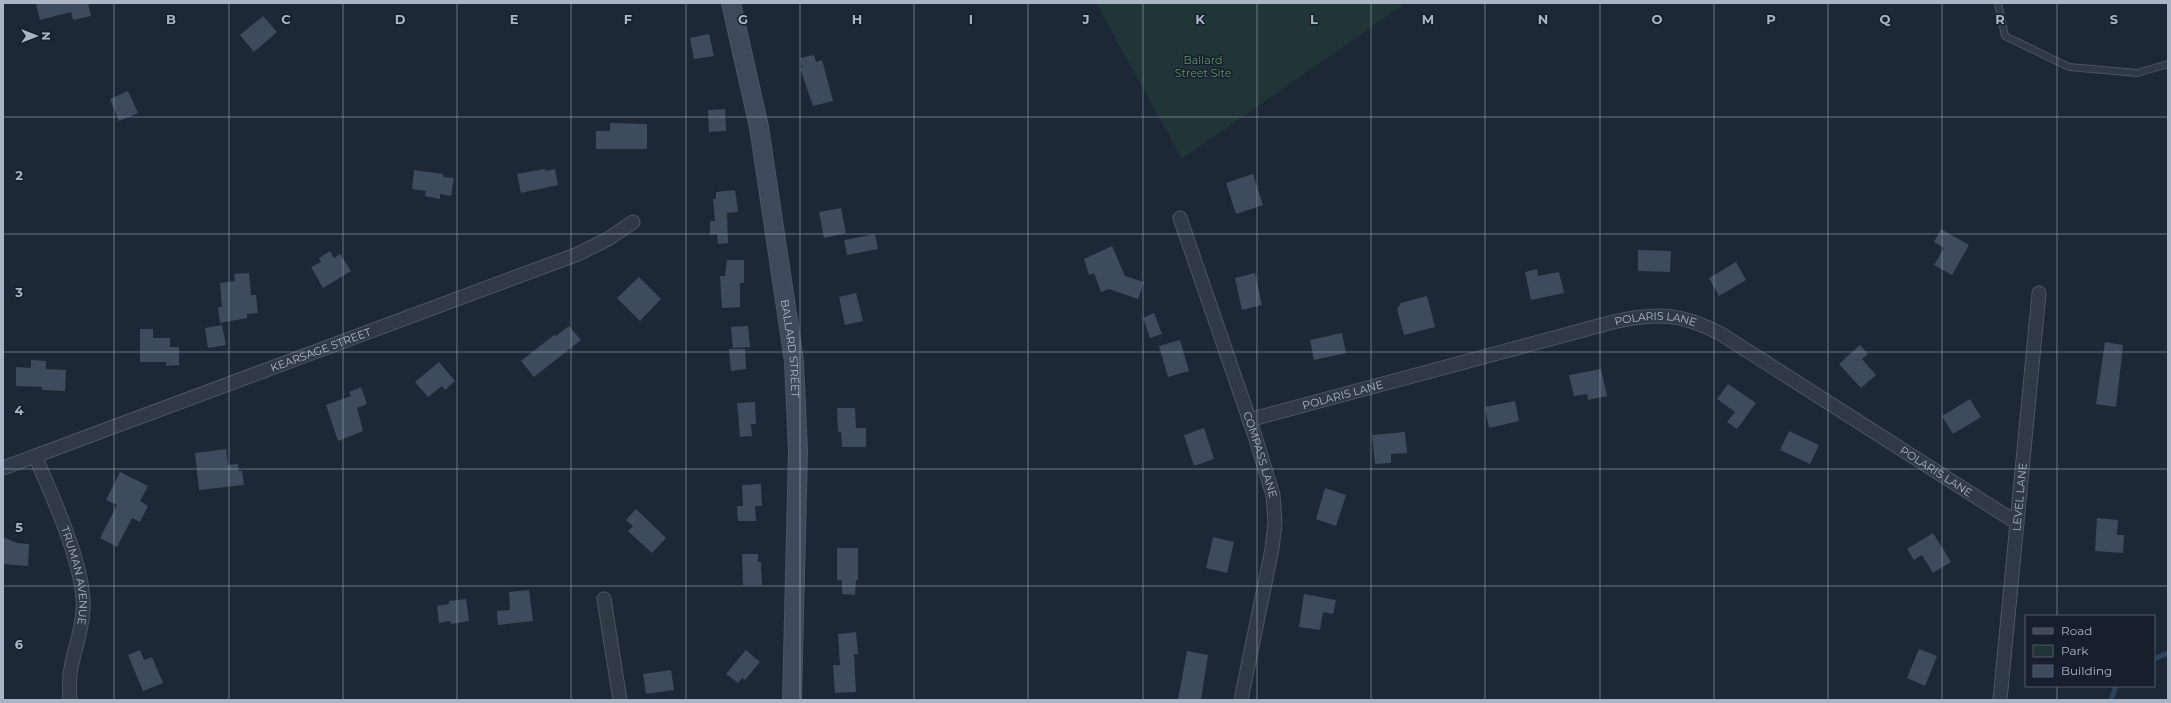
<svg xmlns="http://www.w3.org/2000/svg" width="2171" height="703" font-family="Montserrat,sans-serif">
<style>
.green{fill:#1f3537}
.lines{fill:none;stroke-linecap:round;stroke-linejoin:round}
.stream{stroke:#2c435d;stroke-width:5}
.building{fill:#3d4b5c}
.lane-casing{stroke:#4b5562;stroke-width:8}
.street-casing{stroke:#4b5562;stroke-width:15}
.secondary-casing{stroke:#4b5562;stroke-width:20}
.lane{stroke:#303a47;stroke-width:6}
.street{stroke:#303a47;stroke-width:13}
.secondary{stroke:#3e495a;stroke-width:18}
.grid{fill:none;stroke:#a9b5c5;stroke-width:1;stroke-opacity:0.55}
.labels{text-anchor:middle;stroke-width:3;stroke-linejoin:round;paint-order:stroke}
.park-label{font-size:11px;fill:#60966b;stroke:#161f2b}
.street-label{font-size:11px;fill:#a9b5c5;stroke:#161f2b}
.grid-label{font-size:13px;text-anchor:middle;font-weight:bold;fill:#a9b5c5;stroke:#161f2b;stroke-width:3;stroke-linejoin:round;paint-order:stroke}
</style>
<rect width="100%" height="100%" fill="#1d2836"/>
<!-- green -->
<path class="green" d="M1096 3H1406L1182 159Z"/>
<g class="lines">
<!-- stream -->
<path class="stream" d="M2154 659 2168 653
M2111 700 2116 686"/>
</g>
<!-- building -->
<path class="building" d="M36 3H88L91 16 73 20 71 12 40 20Z
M263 16 277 32 254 52 240 35Z
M709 34 714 56 694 59 690 38Z
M814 55 816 62 822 60 833 101 813 106 800 68H802L800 58Z
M128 91 138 113 119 121 110 99Z
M725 109 726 131 709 132 708 110Z
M610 123 647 124V149H596V131H610Z
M545 169V171L555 169 558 185 521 193 517 174Z
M414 170 443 174V177L454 178 451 196 440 194V199L425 196 426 191 412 189Z
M1253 174 1263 205 1236 214 1226 183Z
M735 190 738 212 727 213 728 243 718 244 717 234 710 235V221H715L713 199H716V192Z
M841 208 846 233 824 238 819 212Z
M1941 229 1969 245 1952 275 1934 265 1944 248 1934 242Z
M875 234 878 249 847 255 844 240Z
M1112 246 1125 276 1144 282 1138 299 1109 289 1101 292 1094 273 1089 275 1084 259Z
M1638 250 1671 251 1670 272 1638 271Z
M330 251 334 258 340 254 351 271 323 288 311 267 321 262 319 258Z
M727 260H744V283H740V307L722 308 720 276H725Z
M1736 262 1746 280 1719 296 1709 278Z
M1537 269 1538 276 1559 272 1564 293 1531 300 1525 272Z
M249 273 251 295H256L258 313 247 314V318L220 323 218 307H222L220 283 235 281 234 274Z
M1255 273 1262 305 1242 310 1235 278Z
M639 277 661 299 640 321 617 298Z
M856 293 863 321 845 325 839 297Z
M1427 296 1435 327 1404 335 1397 309 1401 303Z
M1154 313 1162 334 1150 338 1143 318Z
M222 325 226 345 208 348 205 328Z
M569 326 581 340 534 377 521 361 554 335 556 336Z
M748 326 750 347 733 348 731 327Z
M140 329H153V338H170V347H179V365L166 366V362H140Z
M1342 333 1346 353 1314 360 1310 340Z
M1180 340 1189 371 1168 377 1159 346Z
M2105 342 2123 345 2116 407 2096 404Z
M1860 345 1868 354 1862 359 1876 375 1861 388 1839 364Z
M729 349H745L746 369 731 371Z
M31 360 46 361V369L66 370 65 391 42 390V387L16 386V367L31 368Z
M439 362 455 381 445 390 442 386 428 397 415 382Z
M1601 369 1607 396 1588 400 1587 394 1574 396 1569 375Z
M1728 384 1756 403 1737 429 1727 422 1735 412 1717 399Z
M361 387 367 404 357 408 363 431 338 441 326 405 351 396 349 392Z
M1970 399 1981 417 1953 434 1942 416Z
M1515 401 1519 421 1489 428 1485 407Z
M755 402 756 424H751L752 436 740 437 737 403Z
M837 408H855L856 428H866V447H842L841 432H838Z
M1204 428 1214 459 1194 466 1184 435Z
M1789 431 1819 445 1810 464 1780 450Z
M1405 432 1407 453 1391 454V463L1375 464 1372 435Z
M226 449 228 465 238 464 239 471H242L244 485 199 490 195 453Z
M120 472 148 486 140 501 148 506 140 522 132 518 117 547 100 538 117 505 106 500Z
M761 484 762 506H755L756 521H738L737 506H743L742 485Z
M1325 488 1346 495 1336 526 1316 519Z
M636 509 666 538 652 553 628 531 633 526 626 520Z
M2097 518 2118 520 2117 535H2124L2123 553 2095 551Z
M1933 533 1951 562 1933 573 1922 555 1914 560 1907 549Z
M3 537 17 543 29 544 28 566 3 564Z
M1213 537 1234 542 1227 573 1206 568Z
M837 548H858V580H856L855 595 842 594V580H837Z
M742 554H758V562H761L762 585H743Z
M529 590 533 621 498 625 497 611 510 610 509 592Z
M1304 594 1336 600 1333 614 1323 612 1320 630 1299 627Z
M466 599 469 621 451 624 450 621 439 623 437 606 449 604V601Z
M856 632 858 654H854L856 692 835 693 833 665H840L838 634Z
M1919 649 1937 656 1925 686 1907 678Z
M140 650 144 660 152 657 163 683 143 691 128 655Z
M746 650 760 662 745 680 742 678 738 683 726 674Z
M1187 651 1208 655 1201 700H1178Z
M671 670 674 690 646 694 643 674Z"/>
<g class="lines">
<defs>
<path id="lane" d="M1998 3 2005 36 2069 67 2137 73 2168 64"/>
<g id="street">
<path id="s1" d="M1180 218 1254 433 1273 495 1275 523 1272 549 1241 700"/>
<path id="s2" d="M1249 420 1613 322C1656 312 1682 313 1721 334L2017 523"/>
<path id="s3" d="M35 456C52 495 86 569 83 610 82 629 76 645 72 663 69 675 69 688 70 700"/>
<path id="s4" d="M3 468 578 254 608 239 633 222"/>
<path d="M604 599 620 700"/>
<path id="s5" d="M2000 700 2039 293"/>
</g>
<g id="secondary">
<path id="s6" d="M731 3 759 127 794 361 798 451 792 700"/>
</g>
</defs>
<!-- lane casing -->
<use href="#lane" class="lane-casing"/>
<!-- street casing -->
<use href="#street" class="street-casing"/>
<!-- secondary casing -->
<use href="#secondary" class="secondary-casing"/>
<!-- lane -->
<use href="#lane" class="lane"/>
<!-- street -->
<use href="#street" class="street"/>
<!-- secondary -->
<use href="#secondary" class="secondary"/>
</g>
<!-- grid -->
<path class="grid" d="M114 3V700M229 3V700M343 3V700M457 3V700M571 3V700M686 3V700M800 3V700M914 3V700M1028 3V700M1143 3V700M1257 3V700M1371 3V700M1485 3V700M1600 3V700M1714 3V700M1828 3V700M1942 3V700M2057 3V616M3 117H2168M3 234H2168M3 352H2168M3 469H2168M3 586H2168M2057 686V700"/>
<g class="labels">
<!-- park labels -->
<g class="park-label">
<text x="1203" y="64">Ballard<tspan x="1203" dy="13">Street Site</tspan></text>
</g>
<!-- street labels -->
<g class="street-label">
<text dy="4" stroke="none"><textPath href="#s2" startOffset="420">POLARIS LANE</textPath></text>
<text dy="4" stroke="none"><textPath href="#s6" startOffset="351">BALLARD STREET</textPath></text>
<text dy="4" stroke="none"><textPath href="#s4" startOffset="339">KEARSAGE STREET</textPath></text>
<text dy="4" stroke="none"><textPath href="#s2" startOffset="97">POLARIS LANE</textPath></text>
<text dy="4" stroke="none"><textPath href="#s1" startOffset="250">COMPASS LANE</textPath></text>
<text dy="4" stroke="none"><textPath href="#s2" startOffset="744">POLARIS LANE</textPath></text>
<text dy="4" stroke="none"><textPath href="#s5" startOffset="204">LEVEL LANE</textPath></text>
<text dy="4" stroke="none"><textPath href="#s3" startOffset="127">TRUMAN AVENUE</textPath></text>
</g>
</g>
<g class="grid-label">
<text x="171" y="24">B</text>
<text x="286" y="24">C</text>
<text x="400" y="24">D</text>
<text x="514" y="24">E</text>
<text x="628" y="24">F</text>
<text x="743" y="24">G</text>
<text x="857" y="24">H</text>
<text x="971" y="24">I</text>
<text x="1086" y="24">J</text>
<text x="1200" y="24">K</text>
<text x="1314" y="24">L</text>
<text x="1428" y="24">M</text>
<text x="1543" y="24">N</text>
<text x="1657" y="24">O</text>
<text x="1771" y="24">P</text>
<text x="1885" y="24">Q</text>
<text x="2000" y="24">R</text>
<text x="2114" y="24">S</text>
<text x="19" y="180">2</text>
<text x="19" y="297">3</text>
<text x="19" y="415">4</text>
<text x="19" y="532">5</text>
<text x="19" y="649">6</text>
</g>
<!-- border -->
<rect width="2171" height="703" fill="none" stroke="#a9b5c5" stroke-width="8"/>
<!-- legend -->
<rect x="2025" y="615" width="130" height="72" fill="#161f2b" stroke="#515b69"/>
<rect x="2033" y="628" width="20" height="6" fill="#3e495a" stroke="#515b69"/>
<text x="2061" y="635" font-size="12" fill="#a9b5c5">Road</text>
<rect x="2033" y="645" width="20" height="12" fill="#1f3537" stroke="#515b69"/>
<text x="2061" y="655" font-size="12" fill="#a9b5c5">Park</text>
<rect x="2033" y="665" width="20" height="12" fill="#3d4b5c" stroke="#515b69"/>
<text x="2061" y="675" font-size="12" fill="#a9b5c5">Building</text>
<!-- north arrow -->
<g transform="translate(36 36) rotate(90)" stroke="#161f2b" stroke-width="3" paint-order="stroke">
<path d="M0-3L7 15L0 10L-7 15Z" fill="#a9b5c5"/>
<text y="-6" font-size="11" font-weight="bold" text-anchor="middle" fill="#a9b5c5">N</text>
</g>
</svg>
